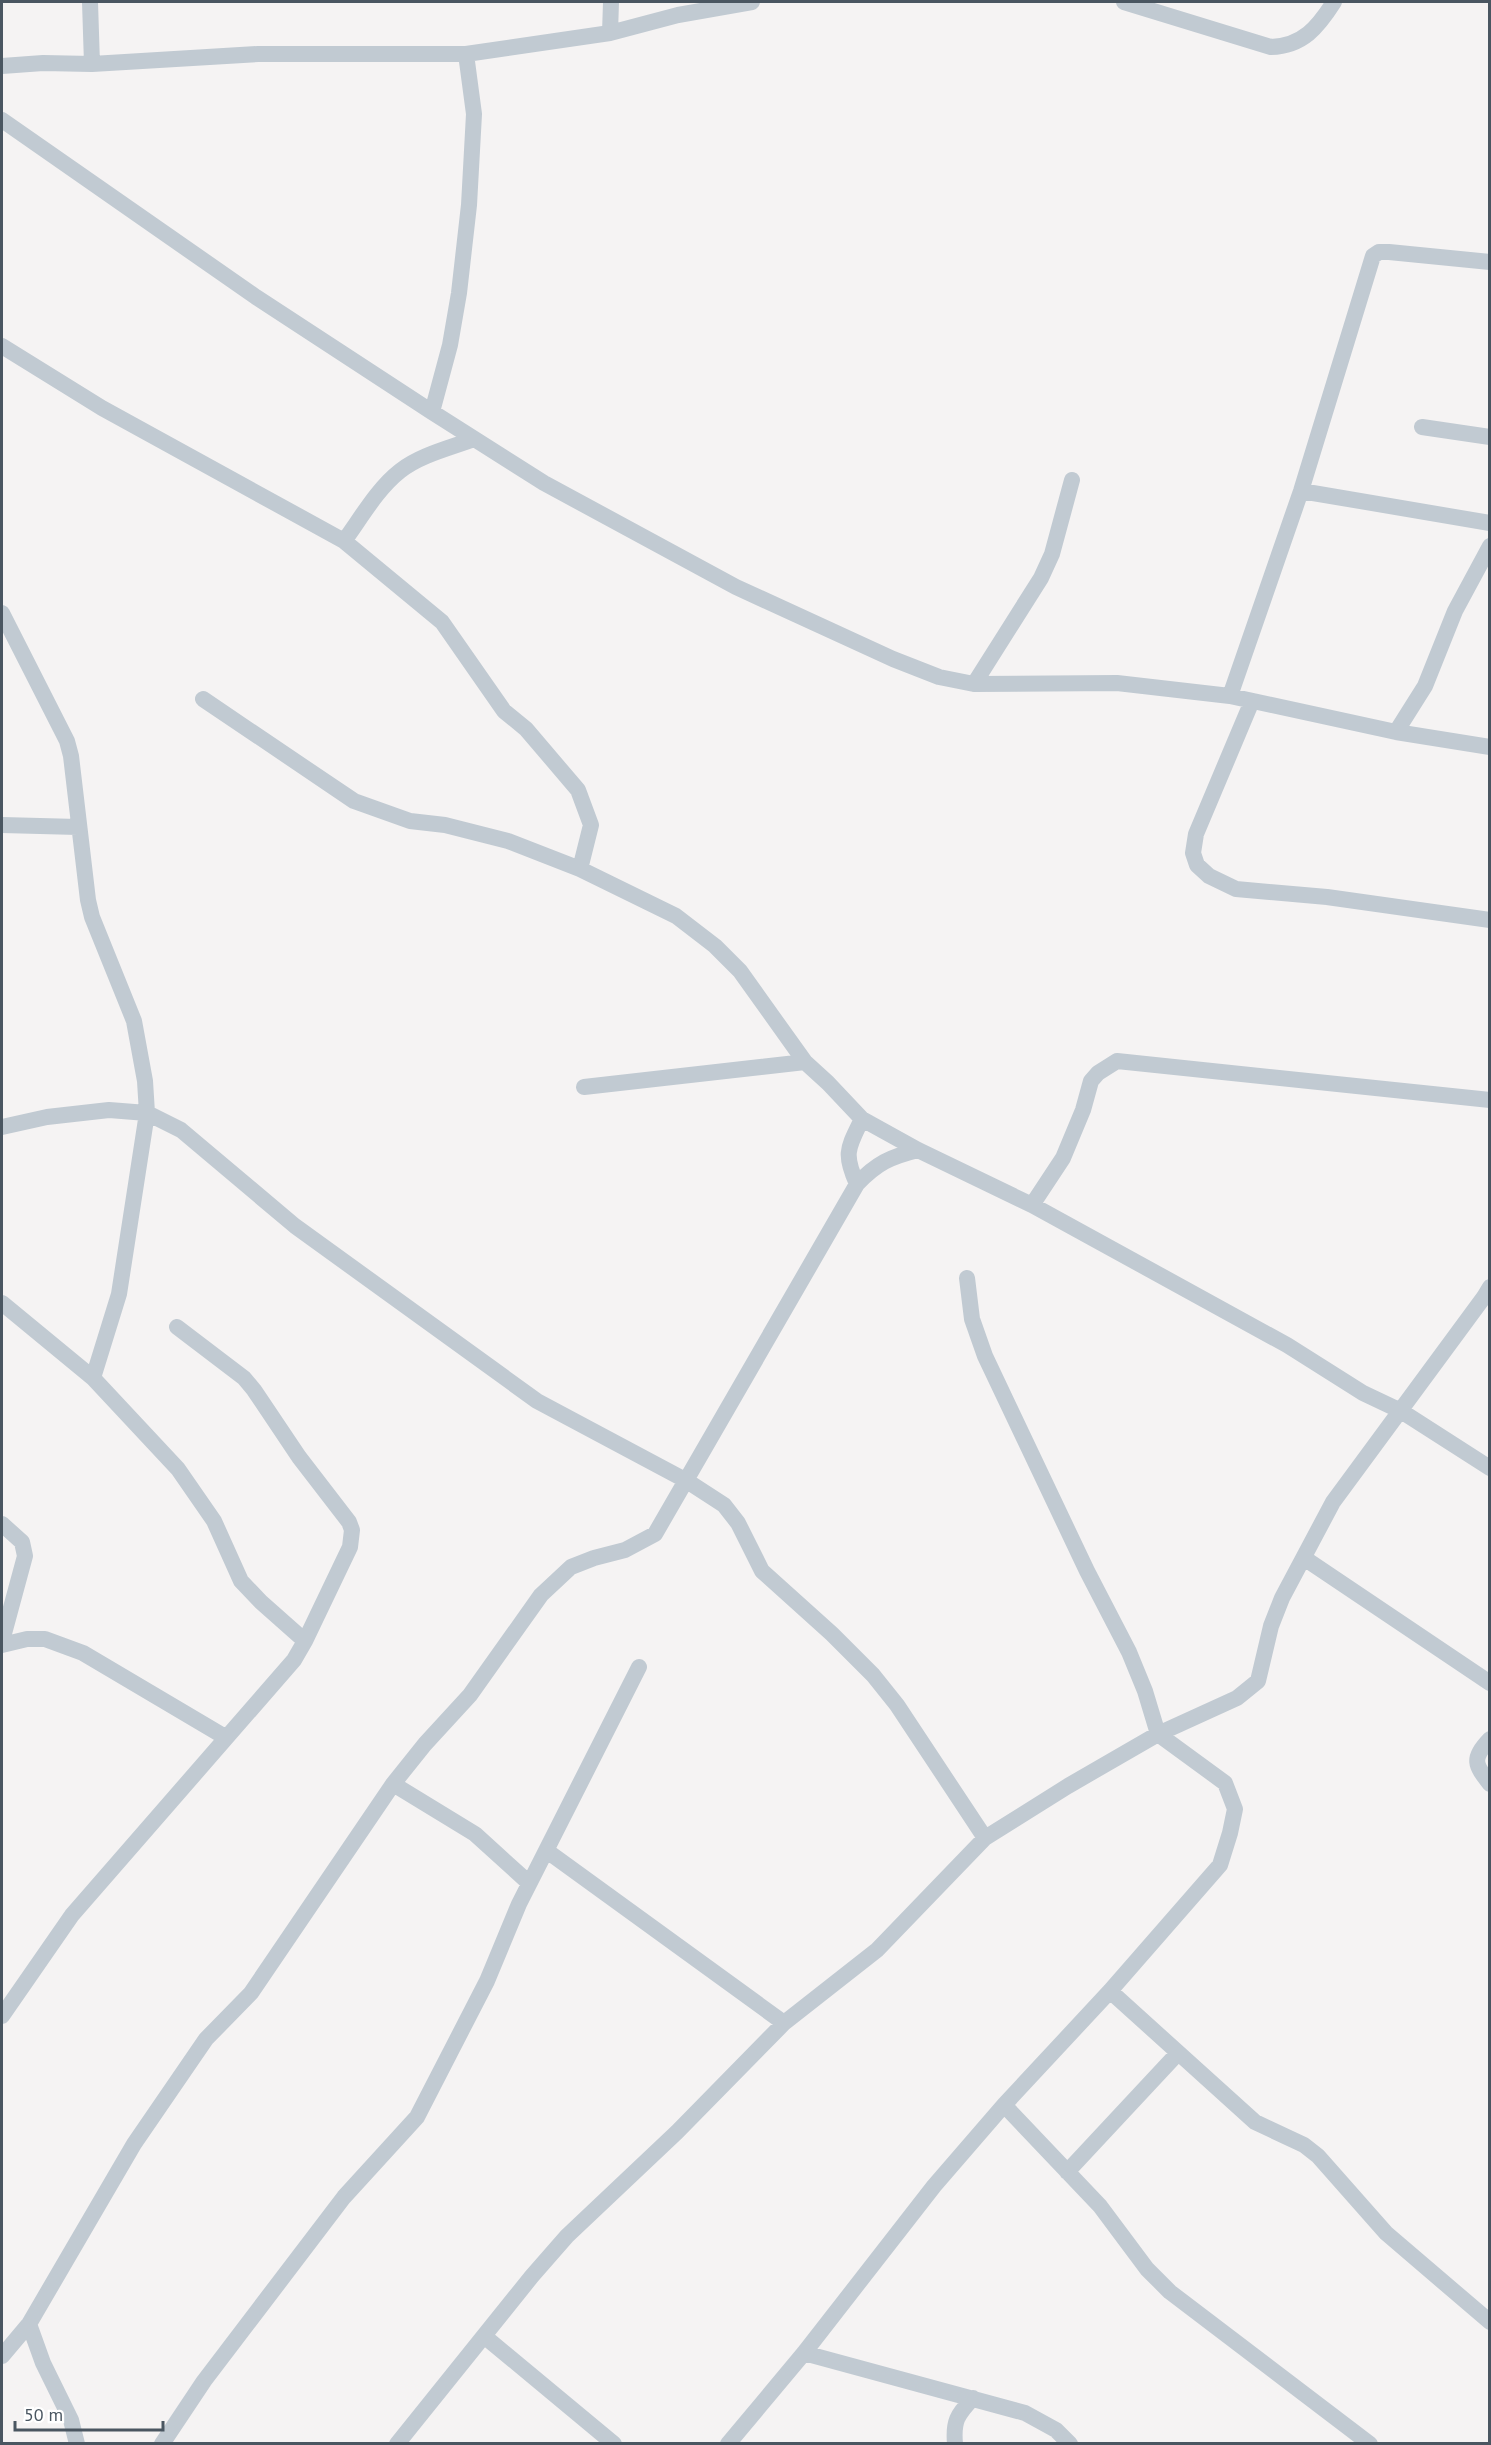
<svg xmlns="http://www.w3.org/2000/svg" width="1491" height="2445" font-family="'PT Sans',sans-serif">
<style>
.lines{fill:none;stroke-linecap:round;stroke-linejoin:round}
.minor{stroke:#c1cad2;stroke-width:16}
</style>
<rect width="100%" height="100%" fill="#f5f3f3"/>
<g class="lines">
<!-- minor -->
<path class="minor" d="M90 2 92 64
M1124 2 1271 47C1303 46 1318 27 1334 2
M610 33 611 2
M2 66 43 63 92 64 258 54H466L610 33 678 15 752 2
M2 120 256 297 432 412 544 483 736 587 893 659 939 677 974 684 1117 683 1230 696 1396 732 1490 747
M2 346 102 408 344 541 442 622 504 711 526 729 578 790 591 825 580 869
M432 412 450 345 459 293 469 205 474 114 466 54
M1422 427 1490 437
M1301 491 1490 523
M344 541C361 518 377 489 400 471 420 455 450 448 474 439
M2 613 67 741 71 756 88 900 92 917 134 1021 145 1081 147 1113 119 1294 93 1378
M974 684 1041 578 1052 554 1072 480
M1230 696 1301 491 1373 256 1379 252H1389L1490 262
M203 699 354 801 410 821 445 825 508 841 580 869 676 916 715 946 740 971 805 1062 828 1083 862 1119 918 1150 1032 1205 1287 1345 1363 1393 1401 1411 1490 1468
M1252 701 1196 834 1193 853 1197 865 1209 876 1236 889 1327 897 1490 920
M1396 732 1425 686 1455 611 1490 546
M2 825 78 827
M584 1087 805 1062
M2 1127 47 1117 109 1110 147 1113 181 1130 295 1226 537 1401 687 1481 724 1505 738 1523 762 1571 832 1634 873 1675 897 1705 985 1838
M857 1184C843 1153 848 1148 862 1119
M1032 1205 1063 1158 1083 1110 1091 1081 1098 1073 1117 1061 1490 1100
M2 1303 93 1378 178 1469 214 1521 241 1581 261 1602 305 1641 294 1660 72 1915 2 2016
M177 1327 244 1378 254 1390 299 1457 349 1522 352 1530 350 1547 305 1641
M2 1524 22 1542 25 1556 2 1641
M1304 1558 1490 1683
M2 1645 27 1639H45L83 1653 225 1737
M1490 1739C1471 1759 1475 1765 1490 1784
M393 1784 475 1834 529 1883
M547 1851 784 2023
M1110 1991 1255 2122 1304 2145 1318 2156 1386 2233 1490 2322
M1004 2105 1100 2206 1147 2269 1170 2292 1370 2444
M1067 2172 1178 2053
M29 2324 43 2363 71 2420 77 2444
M484 2336 614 2444
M804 2353 1025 2413 1056 2430 1070 2444
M2 2356 29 2324 134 2144 206 2039 251 1993 393 1784 425 1744 470 1695 541 1595 571 1567 594 1558 625 1550 655 1534 857 1184C877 1163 890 1157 918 1150
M162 2444 204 2381 344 2197 417 2117 487 1981 519 1904 639 1667
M397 2444 532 2276 567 2236 677 2132 784 2023 877 1950 985 1838 1068 1786 1158 1734 1237 1698 1258 1681 1271 1626 1282 1598 1333 1502 1484 1297 1490 1287
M728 2444 804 2353 934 2186 1004 2105 1110 1991 1220 1865 1230 1833 1235 1809 1225 1783 1158 1734 1145 1691 1129 1652 1087 1571 985 1356 972 1319 967 1278
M955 2444C953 2421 957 2415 973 2398"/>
</g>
<!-- border -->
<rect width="1491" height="2445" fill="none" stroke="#4a5661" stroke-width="6"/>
<!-- scale -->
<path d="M15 2421v9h148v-9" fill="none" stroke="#4a5661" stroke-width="3"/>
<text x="24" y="2421" font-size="18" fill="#4a5661" stroke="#ffffff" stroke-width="4.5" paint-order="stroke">50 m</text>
</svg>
